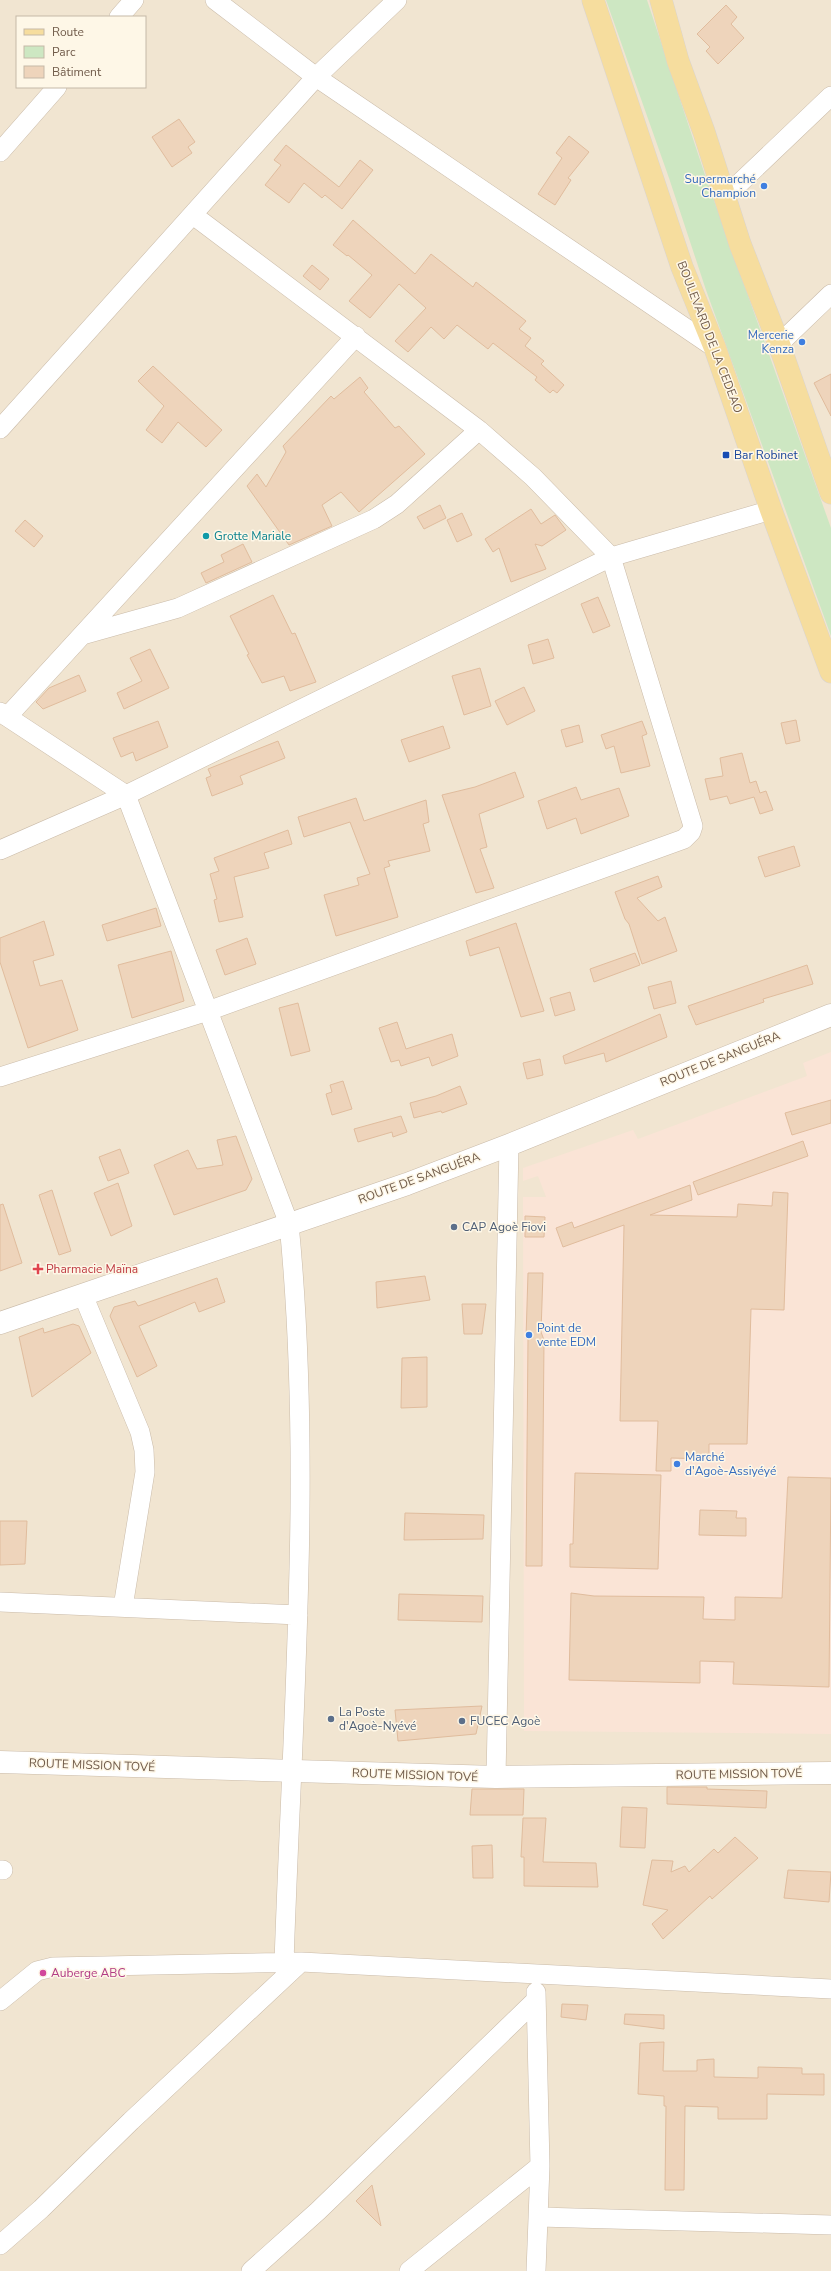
<svg xmlns="http://www.w3.org/2000/svg" width="831" height="2271" font-family="'Nunito Sans',sans-serif">
<style>
.residential{fill:#f1e5d1;fill-rule:evenodd}
.commercial{fill:#fae4d6}
.green{fill:#cde7c2}
.building{fill:#eed4bb;stroke:#e0bc9d}
.lines{fill:none;stroke-linecap:round;stroke-linejoin:round}
.minor-casing{stroke:#cabba9;stroke-width:20}
.tertiary-casing{stroke:#cabba9;stroke-width:23}
.primary-casing{stroke:#dad4d0;stroke-width:23}
.minor{stroke:#fff;stroke-width:19}
.tertiary{stroke:#fff;stroke-width:22}
.primary{stroke:#f6dd9e;stroke-width:22}
.shop-dot{fill:#3f7fe0;stroke:#fef7e7;stroke-width:1.5}
.transit-dot{fill:#1a4fb4;stroke:#fef7e7;stroke-width:1.5}
.culture-dot{fill:#0f9aa8;stroke:#fef7e7;stroke-width:1.5}
.service-dot{fill:#5c6f8a;stroke:#fef7e7;stroke-width:1.5}
.health-dot{fill:#e0444e;stroke:#fef7e7;stroke-width:1.5}
.hotel-dot{fill:#d1479c;stroke:#fef7e7;stroke-width:1.5}
.labels{text-anchor:middle;stroke-width:3;stroke-linejoin:round;paint-order:stroke}
.shop-label{font-size:12px;fill:#366cbe;stroke:#fef7e7;text-anchor:end}
.street-label{font-size:12px;fill:#705b4a;stroke:#fef7e7}
.transit-label{font-size:12px;fill:#164399;stroke:#fef7e7;text-anchor:start}
.culture-label{font-size:12px;fill:#0d838f;stroke:#fef7e7;text-anchor:start}
.service-label{font-size:12px;fill:#4e5e75;stroke:#fef7e7;text-anchor:start}
.health-label{font-size:12px;fill:#be3a42;stroke:#fef7e7;text-anchor:start}
.hotel-label{font-size:12px;fill:#b23c85;stroke:#fef7e7;text-anchor:start}
</style>
<rect width="100%" height="100%" fill="#faf3e2"/>
<!-- residential -->
<path class="residential" d="M0 0H831V2271H0ZM17 17H145V87H17Z"/>
<!-- commercial -->
<path class="commercial" d="M831 1052V1734L524 1731 523 1197H546L538 1176 523 1181V1168L633 1130 638 1139 807 1076 803 1063Z"/>
<!-- green -->
<path class="green" d="M606 0H647L706 178 831 528V636L706 290 669 178Z"/>
<!-- building -->
<path class="building" d="M726 5 737 17 731 24 744 38 718 64 706 51 710 47 697 34Z
M179 119 195 142 188 147 192 153 172 167 152 137Z
M569 136 589 152 568 178 571 180 555 205 538 194 562 158 556 153Z
M286 145 339 187 360 160 373 170 342 209 325 195 322 198 304 183 289 203 265 185 281 165 274 160Z
M353 220 415 274 431 254 473 287 476 282 526 321 519 329 531 338 525 346 544 361 541 364 564 385 557 393 553 390 550 393 535 380 537 377 493 343 488 349 457 325 444 339 431 327 408 352 395 341 426 308 399 284 370 318 349 301 372 275 348 255 347 256 333 245Z
M312 265 329 279 320 290 303 276Z
M153 366 222 430 206 447 178 422 162 443 146 430 164 406 138 381Z
M831 374V416L814 383Z
M360 377 368 388 364 392 395 428 399 426 425 454 359 512 341 492 322 505 332 526 289 545 247 486 257 474 266 487 286 452 283 446 331 396 334 399Z
M440 505 446 518 424 529 417 517Z
M531 509 541 524 555 515 566 530 542 546 535 544 546 569 511 582 499 548 493 552 485 539Z
M462 513 472 535 457 542 447 520Z
M25 520 43 536 34 547 15 531Z
M243 544 252 562 206 583 201 573 224 562 221 555Z
M273 595 292 634 295 633 316 682 290 691 284 676 262 683 247 655 249 654 230 616Z
M598 597 610 626 593 633 581 604Z
M548 639 554 658 533 664 528 645Z
M150 649 169 688 124 709 117 693 142 681 130 658Z
M480 668 491 706 464 715 452 676Z
M79 675 86 691 43 709 36 702 49 688Z
M524 687 535 711 507 725 495 701Z
M796 720 800 741 786 744 781 723Z
M158 721 168 747 136 761 133 752 121 757 113 738Z
M642 721 647 734 642 736 650 766 621 773 614 746 606 749 601 735Z
M579 725 583 742 566 747 561 730Z
M443 726 450 748 409 762 401 740Z
M278 741 285 758 240 776 243 784 212 796 206 778 211 776 208 769Z
M742 753 750 783 756 781 760 793 766 791 773 810 760 814 754 797 730 804 727 796 710 800 705 779 723 776 720 758Z
M515 772 524 797 479 814 487 847 480 849 494 888 476 893 442 795 475 787Z
M576 787 581 800 619 788 629 816 581 834 576 818 547 829 538 801Z
M356 798 364 821 426 800 429 822 423 824 430 851 388 861 390 866 384 868 398 917 336 936 324 895 359 885 357 878 370 874 350 822 304 837 298 817Z
M288 830 292 844 264 853 269 868 234 877 243 917 219 922 214 900 217 899 210 874 219 871 214 858Z
M794 846 800 866 765 877 758 857Z
M658 876 662 887 637 898 658 921 665 917 677 951 642 964 629 924 625 919 615 892Z
M156 908 161 926 107 941 102 925Z
M44 921 54 955 33 961 40 986 62 980 78 1030 28 1048 0 962V938Z
M516 923 544 1011 521 1017 499 947 470 956 466 941Z
M247 938 256 964 225 975 216 950Z
M171 951 184 1001 132 1018 118 965Z
M635 953 640 965 594 982 590 969Z
M807 965 813 984 763 999 764 1002 696 1025 688 1006Z
M671 981 676 1003 654 1009 648 987Z
M570 992 575 1010 555 1016 550 998Z
M298 1003 310 1051 291 1056 279 1008Z
M660 1014 667 1037 606 1062 604 1053 565 1064 563 1056Z
M397 1022 406 1049 452 1034 458 1056 432 1066 429 1057 401 1066 399 1060 391 1062 379 1028Z
M540 1059 543 1075 527 1079 523 1063Z
M343 1081 352 1109 332 1115 326 1094 332 1092 330 1085Z
M460 1086 467 1104 442 1113 441 1111 414 1118 410 1103 436 1096Z
M831 1100V1123L792 1135 785 1113Z
M401 1116 407 1132 393 1137 392 1132 358 1142 354 1129Z
M236 1136 252 1179 246 1190 174 1215 154 1165 188 1150 197 1169 223 1165 217 1140Z
M803 1141 808 1156 698 1195 693 1182Z
M120 1149 129 1173 108 1181 99 1157Z
M118 1183 132 1226 111 1236 94 1193Z
M690 1185 692 1200 650 1215 737 1217 738 1204 772 1206 773 1192 788 1193 784 1310 751 1309 747 1444H709V1459L671 1458V1471H656L658 1421H620L624 1225 563 1247 556 1228 572 1222 574 1228Z
M52 1190 71 1251 59 1255 39 1195Z
M3 1204 22 1263 0 1271V1205Z
M525 1216 545 1217 544 1237H525Z
M528 1273H543L541 1332 544 1340 542 1566H526L528 1338H526Z
M425 1276 430 1300 377 1308 376 1282Z
M217 1278 225 1302 199 1312 195 1302 139 1326 157 1366 137 1377 110 1316 114 1307 135 1301 138 1306Z
M462 1304H486L482 1334H464Z
M73 1324 79 1326 91 1353 32 1397 19 1337 43 1328 44 1333Z
M427 1357V1407L401 1408 402 1358Z
M575 1473 661 1475 658 1569 570 1567V1544H573Z
M788 1477 831 1478 829 1687 733 1684 734 1662 700 1661V1683L569 1680 571 1593 594 1596 704 1597 703 1619 735 1620V1597L782 1598Z
M700 1510 737 1511 736 1518H746V1536L699 1535Z
M405 1513 484 1515 483 1539 404 1540Z
M0 1521H27L25 1564 0 1565Z
M399 1594 483 1596 482 1622 398 1620Z
M482 1706 476 1734 398 1741 395 1710Z
M667 1787H707V1789L767 1791 766 1808 667 1804Z
M472 1789H524L523 1815H470Z
M622 1807 647 1808 645 1848 620 1847Z
M523 1818H546L543 1862 596 1863 598 1887 524 1886V1857H521Z
M735 1837 758 1858 712 1899 710 1896 663 1939 652 1924 668 1910 643 1905 652 1860 673 1861 671 1872 685 1866 689 1872 714 1849 718 1853Z
M492 1845 493 1878H473L472 1846Z
M788 1870 831 1872 829 1902 784 1898Z
M562 2004 588 2005 586 2020 561 2017Z
M625 2014 664 2015V2029L624 2024Z
M664 2042 663 2071H697V2060L714 2059V2077L758 2078V2067L802 2068V2074H824V2095L767 2094V2119H718V2107L685 2106 684 2190H665L666 2106H664V2096L638 2094 640 2043Z
M372 2185 381 2226 356 2201Z"/>
<g class="lines">
<defs>
<path id="minor" d="M215 0 316 77 715 348
M119 17 134 0
M0 152 57 87
M726 196 831 96
M779 344 831 294
M0 429 316 77 397 0
M82 635 178 608 374 519 397 504 479 430
M0 712 126 795 289 1224C313 1468 292 1719 284 1963
M7 717 356 336
M0 850 126 795 611 557 771 510
M0 1077 208 1011 684 839 691 832 693 826 611 557 533 477 479 430 193 215
M83 1295 140 1432 144 1450 145 1472 123 1607
M0 1602 298 1615
M496 1777 509 1145
M0 1870H3
M0 2001 37 1971 53 1967 301 1962 831 1989
M539 2217 831 2225
M0 2245 41 2209 131 2121 301 1962
M251 2271 318 2211 536 2000
M409 2271 540 2166
M536 2271 540 2166 536 1992"/>
<path id="tertiary" d="M0 1323 407 1184 509 1145 831 1015
M0 1762 496 1777 831 1773"/>
<path id="primary" d="M593 0 682 267 715 348 771 510 831 672
M661 0 678 61 704 132 740 244 779 344 831 493"/>
</defs>
<!-- minor casing -->
<use href="#minor" class="minor-casing"/>
<!-- tertiary casing -->
<use href="#tertiary" class="tertiary-casing"/>
<!-- primary casing -->
<use href="#primary" class="primary-casing"/>
<!-- minor -->
<use href="#minor" class="minor"/>
<!-- tertiary -->
<use href="#tertiary" class="tertiary"/>
<!-- primary -->
<use href="#primary" class="primary"/>
</g>
<!-- markers -->
<g class="shop-dot">
<circle cx="764" cy="186" r="4"/>
<circle cx="802" cy="342" r="4"/>
<circle cx="529" cy="1335" r="4"/>
<circle cx="677" cy="1464" r="4"/>
</g>
<rect class="transit-dot" x="722" y="451" width="8" height="8" rx="2"/>
<circle class="culture-dot" cx="206" cy="536" r="4"/>
<g class="service-dot">
<circle cx="454" cy="1227" r="4"/>
<circle cx="331" cy="1719" r="4"/>
<circle cx="462" cy="1721" r="4"/>
</g>
<path class="health-dot" d="M36 1263h4v4h4v4h-4v4h-4v-4h-4v-4h4z"/>
<circle class="hotel-dot" cx="43" cy="1973" r="4"/>
<g class="labels">
<!-- shop labels -->
<g class="shop-label">
<text x="756" y="183">Supermarché<tspan x="756" dy="14">Champion</tspan></text>
<text x="794" y="339">Mercerie<tspan x="794" dy="14">Kenza</tspan></text>
<text x="537" y="1332" text-anchor="start">Point de<tspan x="537" dy="14">vente EDM</tspan></text>
<text x="685" y="1461" text-anchor="start">Marché<tspan x="685" dy="14">d'Agoè-Assiyéyé</tspan></text>
</g>
<!-- street labels -->
<g class="street-label">
<text transform="translate(710 337) rotate(69)" y="4">BOULEVARD DE LA CEDEAO</text>
<text transform="translate(720 1059) rotate(-22)" y="4">ROUTE DE SANGUÉRA</text>
<text transform="translate(419 1178) rotate(-20)" y="4">ROUTE DE SANGUÉRA</text>
<text transform="translate(92 1765) rotate(2)" y="4">ROUTE MISSION TOVÉ</text>
<text transform="translate(739 1774) rotate(-1)" y="4">ROUTE MISSION TOVÉ</text>
<text transform="translate(415 1775) rotate(2)" y="4">ROUTE MISSION TOVÉ</text>
</g>
<!-- transit labels -->
<g class="transit-label">
<text x="734" y="459">Bar Robinet</text>
</g>
<!-- culture labels -->
<g class="culture-label">
<text x="214" y="540">Grotte Mariale</text>
</g>
<!-- service labels -->
<g class="service-label">
<text x="462" y="1231">CAP Agoè Fiovi</text>
<text x="339" y="1716">La Poste<tspan x="339" dy="14">d'Agoè-Nyévé</tspan></text>
<text x="470" y="1725">FUCEC Agoè</text>
</g>
<!-- health labels -->
<g class="health-label">
<text x="46" y="1273">Pharmacie Maïna</text>
</g>
<!-- hotel labels -->
<g class="hotel-label">
<text x="51" y="1977">Auberge ABC</text>
</g>
</g>
<!-- legend -->
<rect x="16" y="16" width="130" height="72" fill="#fef7e7" stroke="#c5b9a8"/>
<rect x="24" y="29" width="20" height="6" fill="#f6dd9e" stroke="#c5b9a8"/>
<text x="52" y="36" font-size="12" fill="#705b4a">Route</text>
<rect x="24" y="46" width="20" height="12" fill="#cde7c2" stroke="#c5b9a8"/>
<text x="52" y="56" font-size="12" fill="#705b4a">Parc</text>
<rect x="24" y="66" width="20" height="12" fill="#eed4bb" stroke="#c5b9a8"/>
<text x="52" y="76" font-size="12" fill="#705b4a">Bâtiment</text>
</svg>
